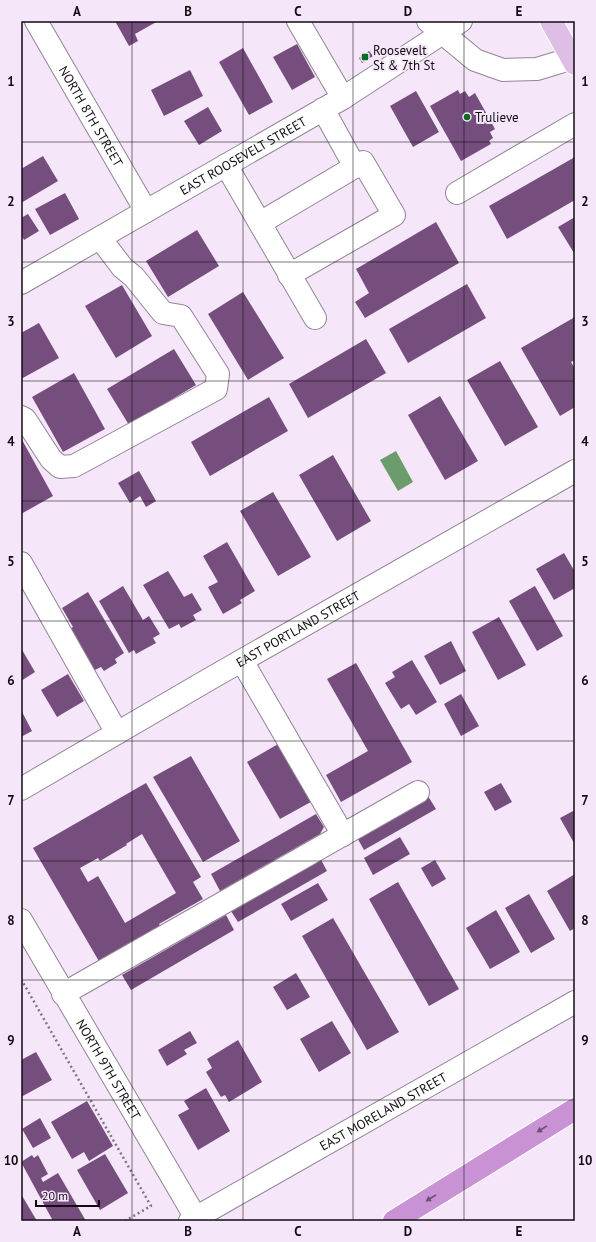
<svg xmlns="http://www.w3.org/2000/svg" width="596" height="1242" font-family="'PT Sans',sans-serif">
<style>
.water{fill:#6b9d6c}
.building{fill:#764e7e;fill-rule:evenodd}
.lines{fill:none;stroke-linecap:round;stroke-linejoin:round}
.minor-casing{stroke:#928495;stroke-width:24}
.major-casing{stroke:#fff;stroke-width:24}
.highway-casing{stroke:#fff;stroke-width:24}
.path{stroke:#807682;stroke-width:2.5;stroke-dasharray:2 3;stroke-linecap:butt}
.minor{stroke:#fff;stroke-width:22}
.major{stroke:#dfbee6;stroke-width:22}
.highway{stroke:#c992d5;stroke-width:22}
.oneway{fill:#6d4f74}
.grid{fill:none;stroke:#110c12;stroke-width:1;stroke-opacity:0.55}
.poi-dot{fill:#086e1d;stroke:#f5e6f9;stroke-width:1.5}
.labels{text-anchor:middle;stroke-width:4;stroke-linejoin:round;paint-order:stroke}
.poi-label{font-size:13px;fill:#110c12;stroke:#f5e6f9;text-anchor:start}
.street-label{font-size:13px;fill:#110c12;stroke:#f5e6f9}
.neatline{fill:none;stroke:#110c12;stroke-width:1.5}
.grid-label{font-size:13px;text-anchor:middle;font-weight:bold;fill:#110c12}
</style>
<rect width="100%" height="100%" fill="#f5e6f9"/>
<!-- water -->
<path class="water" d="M396 451 413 482 398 491 380 460Z"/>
<!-- building -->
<path class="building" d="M115 21H158L135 34 138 41 129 46Z
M297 44 315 77 292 90 273 57Z
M243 48 273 102 249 115 219 62Z
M369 51 373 56 362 63 359 58Z
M190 70 203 96 164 116 151 90Z
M458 90 460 94 465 91 469 97 475 93 495 129 490 132 493 138 489 141 491 144 461 161 430 106Z
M416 91 439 132 413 147 390 106Z
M208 107 222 131 199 145 184 121Z
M43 156 58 181 21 203V169Z
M575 157V200L507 239 489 206Z
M65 193 79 219 50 235 35 209Z
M28 214 39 231 24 240 21 234V218Z
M575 217V253H574L558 227Z
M436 222 459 263 365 318 355 302 369 293 356 269Z
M197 230 219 266 168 297 146 261Z
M467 284 486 318 408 363 389 329Z
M122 285 152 336 116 358 85 306Z
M243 292 284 358 248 380 208 314Z
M575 317V360L571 362 575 369V407L560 416 521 348Z
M39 323 59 358 21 379V333Z
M366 339 386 373 308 418 289 384Z
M174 349 196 385 129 425 107 389Z
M500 361 538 427 505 446 467 380Z
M74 373 105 429 63 452 32 397Z
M440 396 478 461 445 480 408 415Z
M269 397 288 431 210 476 191 442Z
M21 438 53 496 21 514Z
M333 455 371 521 337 541 299 475Z
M139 471 156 501 146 507 140 496 130 503 118 483Z
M273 492 311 557 278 576 240 511Z
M227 542 255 591 240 600 242 603 223 614 208 587 218 582 203 556Z
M564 553 575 572V588L554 600 536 569Z
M168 571 184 597 192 593 202 610 193 615 196 620 181 628 179 624 169 629 143 585Z
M123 586 143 620 149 616 160 634 153 638 156 643 136 654 134 650 129 653 99 601Z
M535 586 563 636 537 651 509 601Z
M88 592 124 653 115 659 117 663 104 671 101 667 91 672 67 631 73 627 62 608Z
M499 617 526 665 498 680 472 632Z
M451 641 466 671 440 685 424 656Z
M21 648 35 672 21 681Z
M412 660 437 702 416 715 409 704 401 709 385 683 395 677 392 672Z
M356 663 412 762 341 802 326 775 368 751 327 679Z
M68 674 84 701 57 717 41 690Z
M461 694 479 726 461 736 444 704Z
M21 710 32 731 21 737Z
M285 740 318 798 280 819 247 762Z
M191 756 240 841 203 862 153 777Z
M146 783 201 877 193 882 203 899 159 924 161 928 100 963 33 848ZM142 834 176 893 125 923 98 876 88 882 80 868 98 858 100 861 127 845 126 844Z
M501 783 512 802 495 811 484 792Z
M426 793 436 809 364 850 355 834Z
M575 810V842L574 843 560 818Z
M316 814 324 827 320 834 220 891 211 874Z
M400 837 410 854 373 875 364 858Z
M319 856 327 871 238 922 229 908Z
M435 860 446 879 432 887 421 868Z
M575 874V928L570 931 547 891Z
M398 882 459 989 429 1006 369 899Z
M318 883 328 900 291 921 281 904Z
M529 894 555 939 531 953 505 908Z
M496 910 520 952 490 969 466 928Z
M226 915 234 930 131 990 122 975Z
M333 918 399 1032 367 1050 302 936Z
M296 973 310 997 287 1010 273 987Z
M332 1021 351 1053 319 1072 300 1039Z
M190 1031 197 1043 184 1050 187 1054 167 1066 158 1050Z
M238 1040 262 1082 229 1102 225 1095 221 1097 206 1072 212 1068 207 1059Z
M36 1052 52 1080 21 1097V1060Z
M206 1088 230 1131 198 1150 178 1115 189 1109 184 1101Z
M87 1101 113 1146 89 1161 84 1152 72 1159 51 1122Z
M40 1118 51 1138 33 1148 22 1129Z
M105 1154 128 1193 100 1210 77 1170Z
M32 1155 34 1158 38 1155 48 1174 41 1178 43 1182 58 1173 86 1221H53L21 1162Z
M21 1194 37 1221H21Z"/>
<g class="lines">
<defs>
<g id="minor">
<path id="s1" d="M36 21 146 211"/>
<path d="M298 21 343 98"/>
<path d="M428 21 475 60 503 70 537 69 560 62 571 56"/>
<path d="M323 109 355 167"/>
<path d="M226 165 315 318"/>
<path d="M457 193 575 124"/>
<path d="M260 223 363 162 394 215 289 275"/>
<path id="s2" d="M21 283 343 98 461 21"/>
<path d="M21 417 25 419 51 459 60 467 74 466 216 389 218 374 181 316 163 313 134 277 122 267 100 238"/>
<path d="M21 563 117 733"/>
<path d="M242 661 343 835"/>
<path id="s3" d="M21 789 213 677 575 471"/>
<path id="s4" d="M21 920 196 1218"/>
<path d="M63 994 418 792"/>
<path id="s5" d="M190 1221 575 1002"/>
</g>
<path id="major" d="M551 21 575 64"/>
<path id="highway" d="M394 1221 575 1109"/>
</defs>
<!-- minor casing -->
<use href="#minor" class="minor-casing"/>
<!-- major casing -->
<use href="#major" class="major-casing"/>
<!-- highway casing -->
<use href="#highway" class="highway-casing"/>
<!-- path -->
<path class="path" d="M21 979 151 1206 125 1221"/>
<!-- minor -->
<use href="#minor" class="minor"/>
<!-- major -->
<use href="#major" class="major"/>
<!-- highway -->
<use href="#highway" class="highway"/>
</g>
<!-- one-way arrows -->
<defs><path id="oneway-solid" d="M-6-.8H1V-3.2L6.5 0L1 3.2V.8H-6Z"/></defs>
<g class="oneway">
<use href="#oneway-solid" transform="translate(542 1129) rotate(148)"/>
<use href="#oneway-solid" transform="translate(431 1198) rotate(148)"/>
</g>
<!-- grid -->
<path class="grid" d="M132 21V1221M243 21V1221M353 21V1221M464 21V1221M21 142H575M21 262H575M21 381H575M21 501H575M21 621H575M21 741H575M21 861H575M21 980H575M21 1100H575"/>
<!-- markers -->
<g class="poi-dot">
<rect x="361" y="53" width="8" height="8" rx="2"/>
<circle cx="467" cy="117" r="4"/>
</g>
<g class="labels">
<!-- poi labels -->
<g class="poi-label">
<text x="373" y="55">Roosevelt<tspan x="373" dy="15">St &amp; 7th St</tspan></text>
<text x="475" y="122">Trulieve</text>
</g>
<!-- street labels -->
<g class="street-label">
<text dy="5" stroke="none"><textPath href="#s1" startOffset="110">NORTH 8TH STREET</textPath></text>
<text dy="5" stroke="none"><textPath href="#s2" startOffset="256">EAST ROOSEVELT STREET</textPath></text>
<text dy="5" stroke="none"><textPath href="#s3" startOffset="320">EAST PORTLAND STREET</textPath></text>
<text dy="5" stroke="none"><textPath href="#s4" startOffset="173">NORTH 9TH STREET</textPath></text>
<text dy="5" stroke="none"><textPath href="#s5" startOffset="222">EAST MORELAND STREET</textPath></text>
</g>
</g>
<!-- border -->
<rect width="596" height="1242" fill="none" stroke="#f5e6f9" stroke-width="44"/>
<!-- scale -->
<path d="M36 1200v6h63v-6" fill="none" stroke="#110c12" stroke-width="2"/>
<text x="42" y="1200" font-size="12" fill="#110c12" stroke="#f5e6f9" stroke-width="3" paint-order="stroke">20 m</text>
<rect x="22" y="22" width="552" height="1198" class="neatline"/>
<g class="grid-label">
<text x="77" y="16">A</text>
<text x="188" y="16">B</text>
<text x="298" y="16">C</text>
<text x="408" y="16">D</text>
<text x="519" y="16">E</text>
<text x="11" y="86">1</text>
<text x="585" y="86">1</text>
<text x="11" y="206">2</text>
<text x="585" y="206">2</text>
<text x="11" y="326">3</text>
<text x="585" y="326">3</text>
<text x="11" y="446">4</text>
<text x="585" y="446">4</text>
<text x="11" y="566">5</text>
<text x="585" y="566">5</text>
<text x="11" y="685">6</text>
<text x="585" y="685">6</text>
<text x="11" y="805">7</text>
<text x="585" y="805">7</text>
<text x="11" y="925">8</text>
<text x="585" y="925">8</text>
<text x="11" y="1045">9</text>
<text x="585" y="1045">9</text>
<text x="11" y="1165">10</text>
<text x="585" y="1165">10</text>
<text x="77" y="1236">A</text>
<text x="188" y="1236">B</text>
<text x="298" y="1236">C</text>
<text x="408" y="1236">D</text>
<text x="519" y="1236">E</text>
</g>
</svg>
